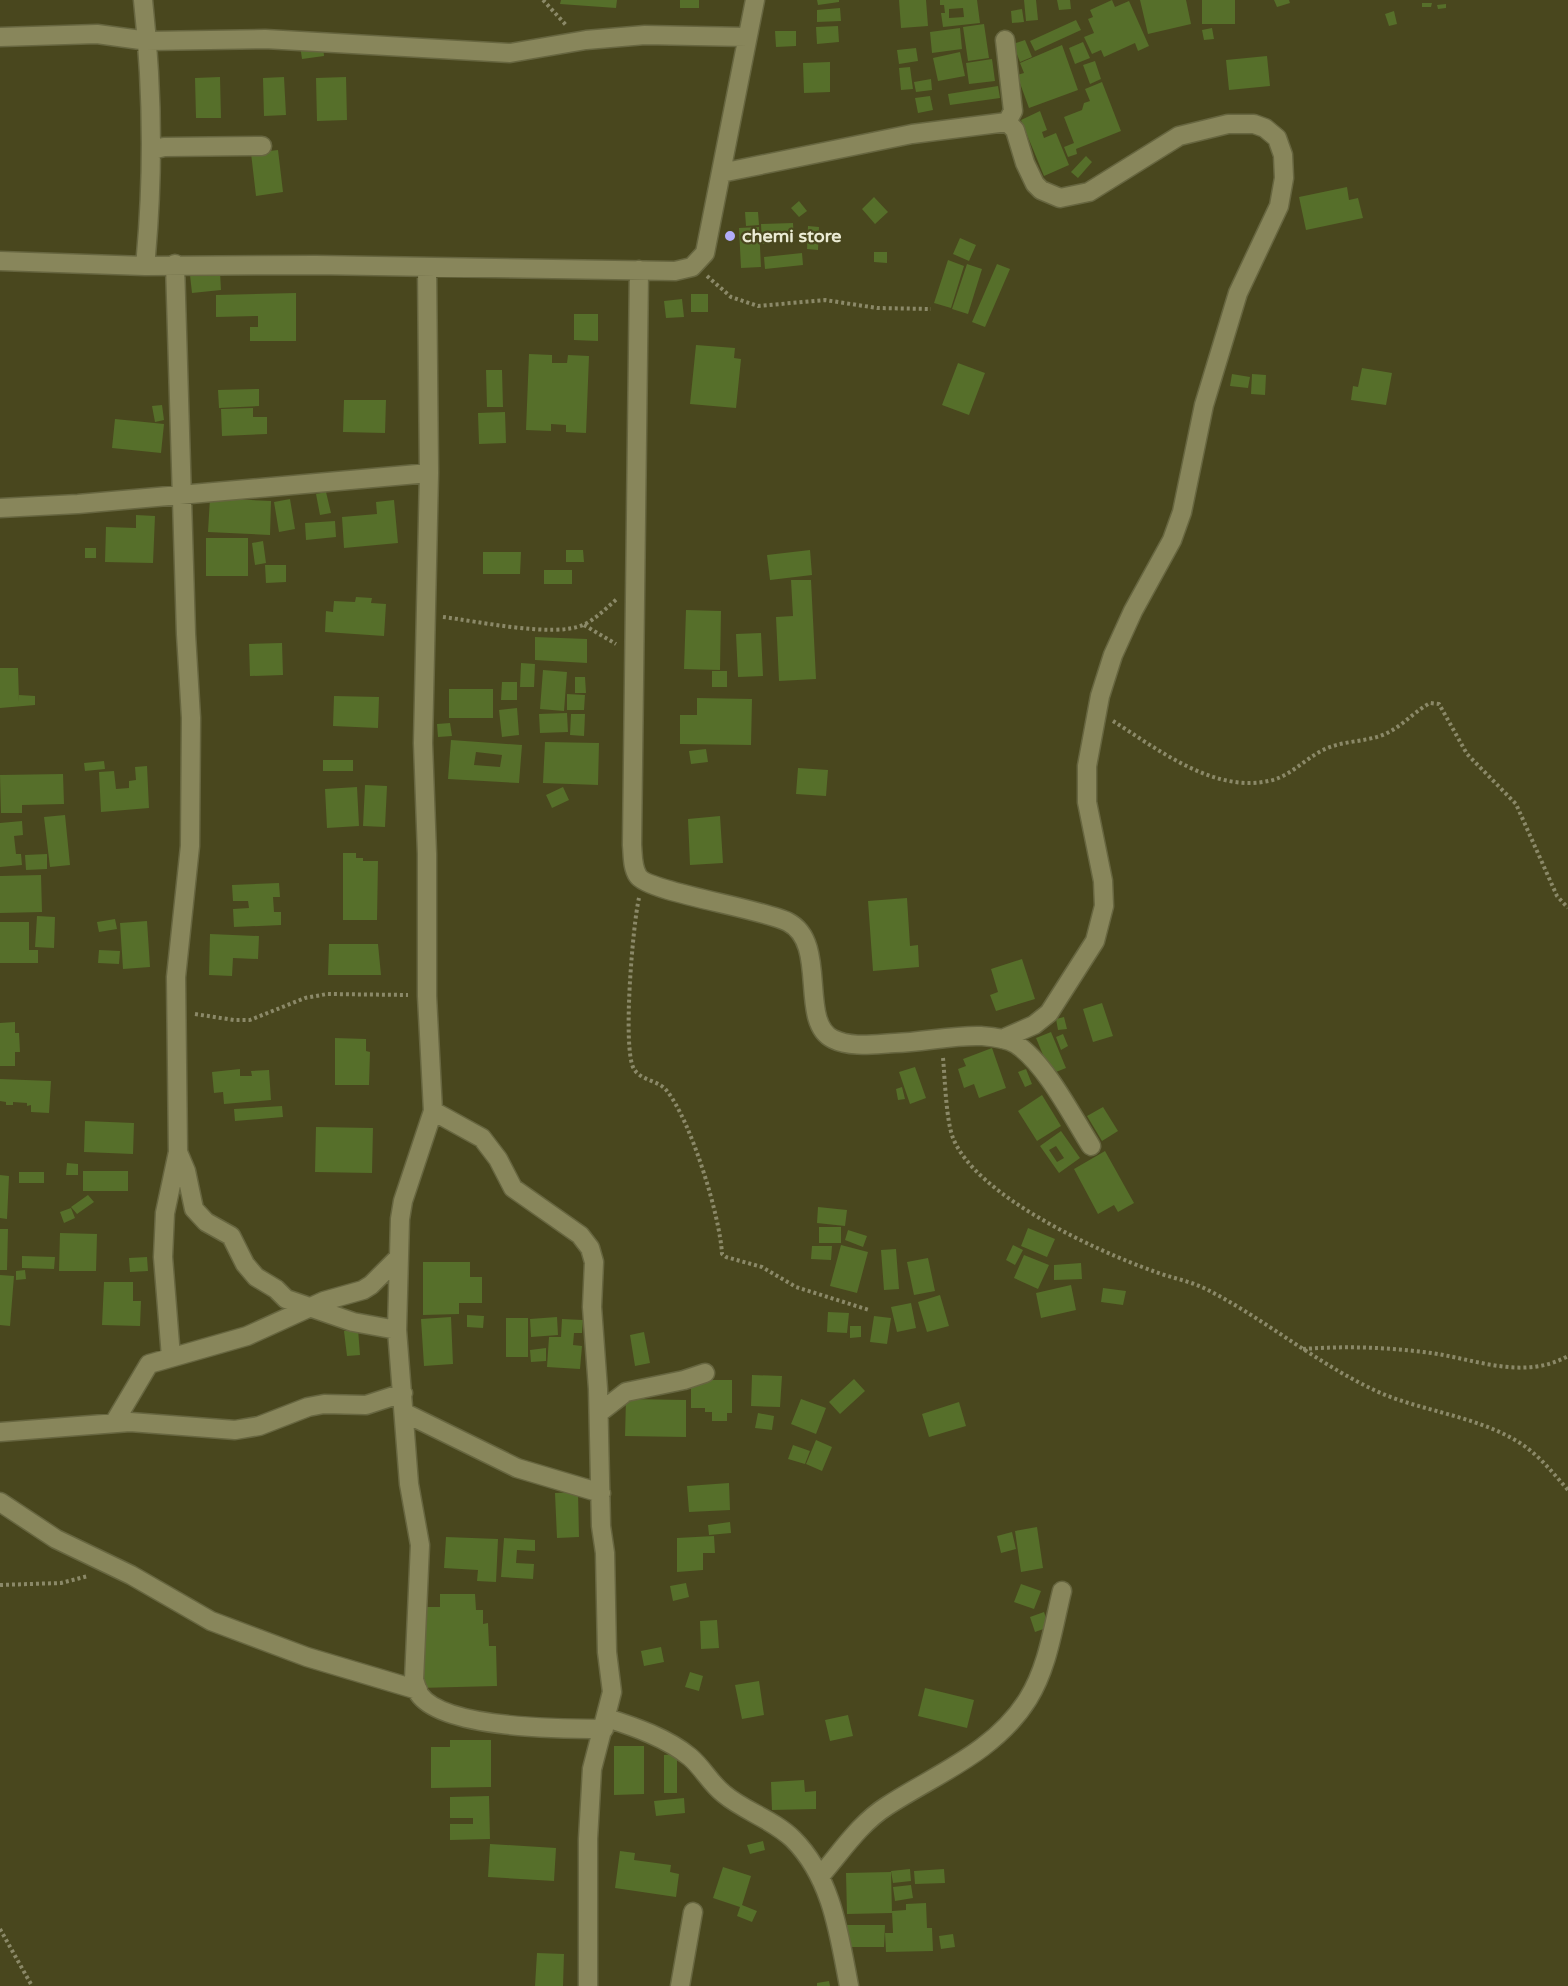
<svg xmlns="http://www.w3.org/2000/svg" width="1568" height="1986" font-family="'Varela Round',sans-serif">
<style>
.building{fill:#566f2a;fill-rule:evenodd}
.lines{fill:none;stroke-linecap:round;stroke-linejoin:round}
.street-casing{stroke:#676640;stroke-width:21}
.path{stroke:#8b8968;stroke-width:4;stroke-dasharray:3 3;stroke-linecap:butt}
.street{stroke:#88865b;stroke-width:18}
.poi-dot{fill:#b2adf9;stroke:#49471e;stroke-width:2}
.labels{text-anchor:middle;stroke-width:4.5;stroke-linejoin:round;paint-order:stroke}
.poi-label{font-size:18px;font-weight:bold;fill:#ebebd4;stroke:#49471e;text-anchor:start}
</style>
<rect width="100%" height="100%" fill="#49471e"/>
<!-- building -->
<path class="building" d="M561 0H617L616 8 560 4Z
M680 0H699V8H680Z
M817 0H839V2L818 5Z
M899 0H926L928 26 901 28Z
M940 0H977L980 23 943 27 941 13H945L944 5H940ZM963 8 964 17 949 18V9Z
M1024 0H1036L1038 20 1026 21Z
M1057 0H1070L1071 9 1059 10Z
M1112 0 1115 7 1129 1 1149 46 1138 51 1135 43 1104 57 1101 50 1092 54 1084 37 1094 33 1088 19 1093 17 1090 10Z
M1140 0H1186L1191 24 1148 34Z
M1202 0H1235V24H1202Z
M1274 0H1289L1290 3 1277 7Z
M1422 3H1432L1431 7H1422Z
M1446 4V8L1438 9 1437 5Z
M840 8 841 21 817 22V10Z
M1022 9 1024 22 1012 23 1011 11Z
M1394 11 1397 24 1389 26 1385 14Z
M1076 20 1081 30 1035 51 1030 41Z
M984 24 989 58 968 61 963 27Z
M838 26 839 42 817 44 816 27Z
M960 28 962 49 932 53 930 32Z
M1212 28 1214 39 1204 40 1202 30Z
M775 31H796V46L776 47Z
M1025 40 1032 57 1020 62 1013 44Z
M1083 42 1090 58 1075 64 1069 48Z
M323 43 324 56 302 59 300 45Z
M1062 45 1078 90 1029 108 1017 75 1024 73 1020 63Z
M916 48 918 61 899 64 897 50Z
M960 52 965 76 938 81 933 58Z
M1267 56 1270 86 1229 90 1226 60Z
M992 59 995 81 969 84 966 63Z
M1095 61 1101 79 1090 84 1083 65Z
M830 62V92L804 93 803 63Z
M910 67 913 89 901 90 899 68Z
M220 77 221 118H196L195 78Z
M284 77 286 115 264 116 263 78Z
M346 77 347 120 317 121 316 78Z
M931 79 932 90 916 92 914 82Z
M1102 82 1121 131 1076 149 1077 154 1068 157 1064 147 1074 143 1064 117 1082 110 1084 103 1090 101 1085 89Z
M998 86 1000 98 950 105 948 94Z
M930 96 933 110 918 113 915 98Z
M1040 111 1047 130 1042 132 1044 138 1056 133 1069 165 1044 176 1021 120Z
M278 150 283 192 256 196 251 153Z
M1086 156 1092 162 1078 178 1071 172Z
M1347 187 1349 200 1358 198 1363 218 1306 230 1299 197Z
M874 197 888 212 875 224 862 209Z
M799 201 807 211 799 217 791 208Z
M745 212H758L759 225 746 226Z
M793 223 794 242 762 244 761 224Z
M808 226 819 227 818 250 807 249Z
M759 227 761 267 741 268 739 228Z
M960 238 976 245 969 261 953 254Z
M874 252H887V263L874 262Z
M802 253 803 265 765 269 764 257Z
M948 260 964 266 951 308 934 303Z
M967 264 982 269 968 314 952 309Z
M997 264 1010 269 985 327 972 322Z
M220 272 221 290 192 293 190 275Z
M296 293V341H250V327H258V316L216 317V295Z
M691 294H708V312H691Z
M682 299 684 317 666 318 664 301Z
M574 314H598V341L574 340Z
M696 345 735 348 734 358 741 359 736 408 690 404Z
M529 354 552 355V363H567L568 355 589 356 586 433 566 432V425L551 424V431L526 430Z
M958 363 985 373 969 415 942 405Z
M1362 368 1392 373 1386 405 1351 400 1353 386 1358 387Z
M486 370H502L503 407H487Z
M1232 374 1250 377 1248 388 1230 386Z
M1252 374 1266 375 1265 395 1251 394Z
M259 389V406L219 408 218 390Z
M344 400H386L385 433 343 432Z
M162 405 164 420 155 422 152 406Z
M253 408V417H267V434L222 436 221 409Z
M505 412 506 443 479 444 478 413Z
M115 419 164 424 161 453 112 448Z
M326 492 331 513 320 515 316 494Z
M210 498 271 501 270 535 208 532Z
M290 499 295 529 279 532 274 502Z
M394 500 398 543 344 548 342 517 377 514 376 502Z
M136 515 155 516 153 563 105 562 106 527 136 528Z
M335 521 336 537 306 540 305 523Z
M206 538H248V576H206Z
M263 541 266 563 255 565 252 543Z
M85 548H96V558H85Z
M566 550H583L584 562H566Z
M810 550 812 575 770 580 767 555Z
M483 552H521L520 574H483Z
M265 565H286V582L266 583Z
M544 570H572V584H544Z
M791 580H811L816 679 779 681 776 617 793 616Z
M356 597 372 598 371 603 386 604 384 636 325 632 326 611 333 612 334 601 355 602Z
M686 610 721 611 720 670 684 669Z
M761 633 763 676 738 677 736 634Z
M535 637 587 639V663L535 660Z
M282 643 283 675 250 676 249 644Z
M521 663 535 664 534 687H520Z
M0 668H18L19 702V695L35 696V705L0 708Z
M543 670 567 672 564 711 540 709Z
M712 671H727V687H712Z
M575 677H585L586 693H575Z
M502 682H517V700H501Z
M449 689H493V718H449Z
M567 694 585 695 584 710H567Z
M334 696 379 697 378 728 333 726Z
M697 698 752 699 751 745 680 744V715H697Z
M517 708 519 735 502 737 499 710Z
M567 713 568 732 540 733 539 714Z
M571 714H585L584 736 570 735Z
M450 723 452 736 438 737 437 724Z
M451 740 522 745 519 783 448 779ZM476 752 502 755 500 767 474 765Z
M545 742 599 743 598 785 543 783Z
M706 749 708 762 691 764 689 751Z
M323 760H353V771H323Z
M104 761 105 769 85 771 84 763Z
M147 766 149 808 101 812 99 772 114 771 116 789 129 788V781L136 780 135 767Z
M798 768 828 770 826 796 796 794Z
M63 774 64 804 22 805V813H1L0 775Z
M365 785 387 786 385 827 363 826Z
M357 787 359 826 327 828 325 789Z
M563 787 569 800 552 808 546 795Z
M65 815 70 865 50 867 44 817Z
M720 816 723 863 690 865 688 819Z
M22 821 23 835 14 836 16 854H21L22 865 0 867V823Z
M343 853H356V858H363V861H378L377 920H343Z
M47 854V869L26 870 25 855Z
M41 875 42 912 0 913V876Z
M279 883 280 897H273L274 912H281V925L234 927 233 909 249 908 248 901H233L232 885Z
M907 898 910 946 918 945 919 967 873 971 868 901Z
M37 916 55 917 54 948 35 947Z
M115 919 117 929 99 932 97 922Z
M147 921 150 967 123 969 120 923Z
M0 922H29V950H38V963H0Z
M210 934 259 936 258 959 233 958 232 976 209 975Z
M329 944H378L381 975H328Z
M99 950 120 951 119 964 98 963Z
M1022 959 1035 999 996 1011 990 995 998 992 991 969Z
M1102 1003 1113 1036 1093 1042 1083 1009Z
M1064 1017 1067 1029 1058 1030 1056 1019Z
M15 1022V1033H19L20 1052H15V1066H0V1023Z
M1051 1032 1066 1068 1051 1074 1036 1038Z
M1063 1034 1068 1046 1061 1050 1056 1037Z
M335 1038 366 1039V1051L370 1052 369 1085H335Z
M992 1048 1006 1088 979 1098 974 1084 964 1088 958 1069 966 1066 963 1059Z
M915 1067 926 1098 910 1104 899 1072Z
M240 1069V1076H252L251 1071 269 1070 271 1100 224 1104 223 1092 214 1093 212 1072Z
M1026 1069 1032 1084 1025 1087 1018 1072Z
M0 1079 51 1081 49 1113 31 1112V1105L27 1106V1103L13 1102V1105H6V1102L0 1101Z
M902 1087 905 1099 898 1100 896 1089Z
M1042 1095 1061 1126 1037 1141 1018 1111Z
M282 1106 283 1117 235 1121 234 1109Z
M1103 1107 1118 1131 1102 1141 1087 1116Z
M85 1121 134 1123 133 1154 84 1152Z
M316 1127 373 1128 372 1173 315 1172Z
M1061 1131 1080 1158 1059 1173 1040 1146ZM1056 1146 1064 1158 1057 1162 1049 1150Z
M1105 1151 1134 1203 1118 1212 1114 1205 1098 1214 1074 1169Z
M67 1163 78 1164V1175H66Z
M83 1171H128V1191H83Z
M19 1172H44V1183H19Z
M0 1175 9 1176 7 1219 0 1218Z
M88 1195 94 1202 77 1214 71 1207Z
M818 1207 847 1210 845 1226 817 1223Z
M71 1208 75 1218 64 1223 60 1212Z
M819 1227H841V1243H819Z
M1028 1228 1055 1239 1047 1257 1021 1246Z
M0 1229H8L7 1270H0Z
M848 1230 867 1236 863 1247 845 1240Z
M60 1233 97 1234 96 1271H59Z
M841 1245 868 1252 857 1293 830 1286Z
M1013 1245 1023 1250 1015 1265 1006 1260Z
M812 1246H832L831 1260 811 1259Z
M896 1249 899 1289 884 1290 881 1250Z
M1024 1255 1049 1265 1038 1289 1014 1278Z
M22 1256 55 1257 54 1269 22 1268Z
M147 1257 148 1271 130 1272 129 1258Z
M928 1258 935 1291 914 1295 907 1262Z
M423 1262H470V1277H482V1303H459V1314L423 1315Z
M1081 1263 1082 1279 1054 1280V1265Z
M25 1270 26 1279 16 1280V1271Z
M0 1275 14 1276 10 1326 0 1325Z
M104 1282H133V1301H141L140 1326 102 1325Z
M1071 1285 1076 1310 1041 1318 1036 1293Z
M1103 1288 1126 1291 1123 1305 1101 1302Z
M940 1295 949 1326 927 1332 918 1302Z
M911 1303 916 1328 897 1332 891 1307Z
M828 1312 849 1313 847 1333 827 1332Z
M467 1315 484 1316 483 1328 467 1327Z
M874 1316 891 1318 887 1344 870 1342Z
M451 1317 453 1364 424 1366 421 1319Z
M557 1317 558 1335 531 1337 530 1319Z
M506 1318H528V1357H506Z
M562 1319 583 1320 582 1333H574L573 1345 582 1346 580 1369 547 1367 549 1337H561Z
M850 1326H861V1337L850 1338Z
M358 1329 360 1355 347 1356 344 1331Z
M644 1332 650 1363 635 1366 630 1335Z
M546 1348V1361L531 1362 530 1350Z
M752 1375 782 1376 780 1407 751 1406Z
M854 1379 865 1391 840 1414 829 1402Z
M691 1380H732V1413H727V1421H712V1412H705V1408H691Z
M626 1399 686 1400V1437L625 1436Z
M801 1399 826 1408 816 1434 791 1424Z
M959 1402 966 1426 929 1437 922 1414Z
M758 1413 774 1416 772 1430 755 1428Z
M816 1440 832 1447 822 1471 806 1464Z
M793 1445 810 1451 805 1464 788 1459Z
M729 1483 730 1510 689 1512 687 1486Z
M578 1492 579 1537 557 1538 555 1493Z
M730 1522 731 1533 709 1535 708 1525Z
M1037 1527 1043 1568 1021 1572 1015 1531Z
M1012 1532 1016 1549 1001 1553 997 1536Z
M714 1536 715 1553H703V1570L677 1572V1538Z
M446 1537 498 1539 496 1582 477 1581 478 1570 444 1568Z
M504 1538 535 1540V1551L517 1550 516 1563 534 1564 533 1579 501 1577Z
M686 1583 689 1597 673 1601 670 1586Z
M1021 1584 1041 1591 1034 1609 1014 1602Z
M440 1594H475L476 1610H483V1624L488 1623 489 1646H496L497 1686 418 1688 422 1607H440Z
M1044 1612 1049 1627 1035 1632 1030 1617Z
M717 1620 719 1648 701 1649 700 1621Z
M661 1647 664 1662 644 1666 641 1651Z
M690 1672 703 1676 699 1691 685 1687Z
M759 1681 764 1715 742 1719 735 1685Z
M925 1688 974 1700 967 1728 918 1716Z
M848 1715 853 1736 830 1741 825 1720Z
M450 1740H491V1787L431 1788V1747H450Z
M614 1746H644V1794L614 1795Z
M677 1754V1793H664V1755Z
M804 1780 805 1792 816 1791V1809L772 1810 771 1782Z
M489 1796 490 1839 450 1840V1824H473V1818H450V1797Z
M684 1798 685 1813 656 1816 654 1801Z
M763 1841 765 1850 750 1854 747 1845Z
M490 1844 556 1848 554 1881 488 1877Z
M620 1851 635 1853 634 1860 671 1865 670 1872 679 1874 676 1897 615 1888Z
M723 1867 751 1876 742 1905 757 1911 752 1922 737 1916 740 1907 713 1898Z
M910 1869 911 1881 893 1883 891 1871Z
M944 1869 945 1883 915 1884 914 1871Z
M891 1872 892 1913 847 1914 846 1873Z
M911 1885 913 1898 895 1901 893 1887Z
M926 1903 927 1928H932L933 1951 886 1952 885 1933H893L892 1911 906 1910V1904Z
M846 1925H885L884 1947H846Z
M953 1934 955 1947 941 1949 939 1936Z
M537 1953 564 1954 563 1986H535Z
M829 1981 830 1986H817V1983Z"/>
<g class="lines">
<defs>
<path id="street" d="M143 0C153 91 154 174 145 266
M0 37 97 34 148 41 265 39 510 53 586 40 645 35 747 37
M152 150 164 147 262 146
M721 173 912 134 1007 122 1013 111 1005 40
M0 261 145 266 316 265 675 271 692 267 705 253 755 0
M427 268 429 473 423 743 427 854V996L433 1111 403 1201 400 1219 397 1330 409 1484 420 1545 414 1680C416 1684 417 1690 419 1694 443 1729 565 1729 604 1729
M639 270 632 845C633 855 632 867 638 876 648 892 760 908 788 922 829 943 798 1022 833 1039 851 1048 875 1044 895 1043 924 1042 953 1035 981 1036 992 1037 1006 1038 1016 1044 1046 1064 1072 1116 1091 1146
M0 508 78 504 429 473
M1002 1039 1034 1025 1049 1013 1095 941 1104 906 1103 881 1087 802V766L1100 696 1113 655 1133 611 1172 540 1182 512 1204 405 1238 293 1279 206 1284 178 1283 155 1277 138 1265 128 1254 124H1228L1179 136 1089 192 1060 198 1041 190 1035 184 1025 163 1015 130 1007 122
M433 1111 482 1138 498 1159 513 1188 580 1235 590 1248 594 1262 592 1307 598 1389 601 1526 605 1553 607 1652 612 1692 592 1769 588 1839V1986
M178 1152 186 1171 194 1209 206 1222 231 1236 245 1264 256 1277 276 1289 286 1299 353 1322 397 1330
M171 1357 163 1257 165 1213 178 1152 176 977 190 846 191 718 186 634 175 264
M405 1413 517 1468 601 1493
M599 1413 626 1392 684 1380 705 1373
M114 1423 149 1364 247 1336 324 1301 363 1290 371 1285 399 1257
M0 1432 130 1422 235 1430 259 1426 308 1407 324 1404 366 1405 403 1393
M0 1502 56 1539 131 1575 211 1621 307 1657 418 1690
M607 1718C635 1727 667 1738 690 1757 703 1768 710 1783 724 1794 744 1811 774 1820 793 1839 832 1878 839 1934 849 1986
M821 1875C841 1852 860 1823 887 1806 936 1774 995 1752 1028 1699 1048 1667 1053 1627 1062 1591
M680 1986 693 1912"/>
</defs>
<!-- street casing -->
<use href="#street" class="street-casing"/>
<!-- path -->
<path class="path" d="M543 0 566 25
M707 276 731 297 758 306 825 300 877 308 931 309
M443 617C477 621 553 638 583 625 596 619 606 608 617 599
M584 625 616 644
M1113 721C1159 750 1218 797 1276 779 1293 773 1307 758 1323 750 1341 741 1362 742 1380 736 1400 729 1412 713 1430 703L1439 704 1467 754 1516 804 1557 896 1568 908
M639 898C633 923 622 1050 634 1069 641 1081 659 1080 667 1091 691 1121 720 1216 722 1254L726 1257 762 1267 796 1287 869 1310
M195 1014 234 1020H250L305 998 327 994 408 995
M943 1058C945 1079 946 1120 953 1138 976 1196 1097 1251 1153 1271 1171 1278 1191 1281 1208 1290 1268 1321 1321 1367 1383 1394 1427 1412 1479 1417 1520 1443 1539 1455 1553 1473 1568 1490
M1303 1349C1343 1346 1383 1347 1423 1352 1472 1357 1521 1382 1568 1356
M0 1585 61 1583 88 1576
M0 1929 32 1986"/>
<!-- street -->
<use href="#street" class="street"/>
</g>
<!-- markers -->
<circle class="poi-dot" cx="730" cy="236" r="6"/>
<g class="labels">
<!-- poi labels -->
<g class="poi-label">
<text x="742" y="242">chemi store</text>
</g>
</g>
</svg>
